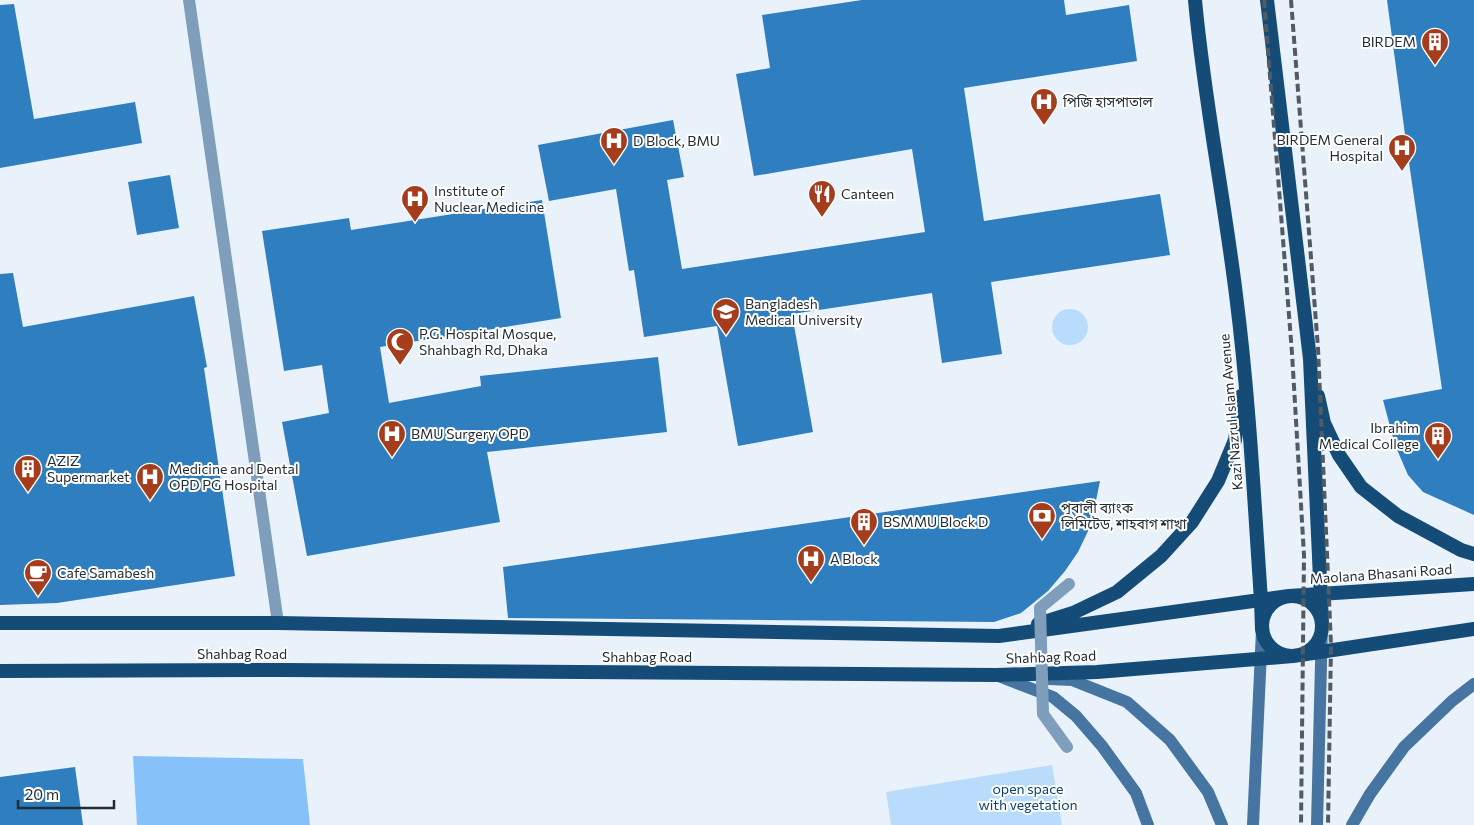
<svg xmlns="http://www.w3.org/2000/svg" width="1474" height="825" font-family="Commissioner,'Noto Sans Bengali',sans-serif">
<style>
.green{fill:#badcfc}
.water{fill:#86c2f9}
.building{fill:#2f7ebf}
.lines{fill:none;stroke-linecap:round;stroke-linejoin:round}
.minor{stroke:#7e9ebc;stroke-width:12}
.secondary{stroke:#4675a1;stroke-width:12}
.trunk{stroke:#154c77;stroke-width:14}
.rail{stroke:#525b63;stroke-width:4;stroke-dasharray:8 4;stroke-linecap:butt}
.pedestrian-bridge{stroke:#7e9ebc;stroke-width:12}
.labels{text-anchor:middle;stroke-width:4;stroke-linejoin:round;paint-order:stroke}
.poi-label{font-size:14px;fill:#242d35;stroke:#fefefe;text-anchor:start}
.street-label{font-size:14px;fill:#242d35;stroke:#fefefe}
.park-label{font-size:14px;fill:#094470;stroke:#fefefe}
</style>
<rect width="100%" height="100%" fill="#e9f2fb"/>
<!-- green -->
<path class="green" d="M1052 327a18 18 0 1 1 36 0a18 18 0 1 1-36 0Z
M1052 765 1062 825H891L886 792Z"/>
<!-- water -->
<path class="water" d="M133 756 303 759 310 825H137Z"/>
<!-- building -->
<path class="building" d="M862 0H1064L1066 15 1129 5 1137 61 964 88 984 221 1160 194 1170 255 991 282 1002 354 942 363 932 293 792 314 813 432 738 446 717 326 644 337 634 270 629 271 616 189 549 201 538 145 673 120 684 177 667 180 682 269 925 232 912 149 754 176 736 74 770 68 762 15Z
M1387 0H1474V515L1423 492 1408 475 1395 445 1383 400 1442 389 1406 142Z
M14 4 34 119 135 102 142 143 0 168V5Z
M170 175 179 228 137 235 128 182Z
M542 200 561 318 380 347 389 403 481 386 480 376 658 357 667 432 487 452 500 522 307 556 282 422 329 413 322 365 284 371 262 231 349 218 351 230Z
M13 273 23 327 194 296 207 367 204 368 235 576 57 603 0 605V274Z
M1100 481 1091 525 1078 552 1065 571 1048 591 1021 613 994 622 508 618 503 567Z
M75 767 83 825H0V777Z"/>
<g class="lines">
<!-- minor -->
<path class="minor" d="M189 0 278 623"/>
<!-- secondary -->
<path class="secondary" d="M996 675 1053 697 1076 716 1102 746 1136 793 1148 825
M1049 679 1072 680 1127 702 1170 740 1208 792 1222 825
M1253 825 1262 630
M1317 825 1322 623
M1352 825 1370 794 1404 747 1452 701 1474 684"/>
<!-- trunk -->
<path class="trunk" d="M1195 0C1204 99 1224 197 1236 295 1249 396 1254 498 1261 600L1262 630
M1267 0 1310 359 1322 623
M1318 396 1324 423 1339 455 1361 487 1398 516 1461 550 1474 554
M1262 626a30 30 0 1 1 60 0a30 30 0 1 1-60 0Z
M0 623H278L999 636 1289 596 1474 584
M1038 624 1073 613 1117 592 1161 556 1192 522 1218 481 1235 440 1241 396
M0 671 284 670 996 675 1097 672 1293 656 1474 629"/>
<!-- rail -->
<path class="rail" d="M1264 0 1292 353 1304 555 1301 825
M1291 0 1318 348 1331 645 1328 825"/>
<!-- pedestrian-bridge -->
<path class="pedestrian-bridge" d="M1067 747 1043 714 1040 608 1069 584"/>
</g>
<!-- icons -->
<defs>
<symbol id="building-pin" viewBox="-11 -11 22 30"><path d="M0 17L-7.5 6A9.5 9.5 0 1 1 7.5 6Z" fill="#a53d1d" stroke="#fefefe"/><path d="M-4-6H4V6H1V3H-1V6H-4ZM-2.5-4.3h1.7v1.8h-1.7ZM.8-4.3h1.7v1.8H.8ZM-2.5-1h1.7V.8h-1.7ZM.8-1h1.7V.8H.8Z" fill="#fff"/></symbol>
<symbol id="hospital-pin" viewBox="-11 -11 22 30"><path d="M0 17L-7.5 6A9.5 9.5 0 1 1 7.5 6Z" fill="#a53d1d" stroke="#fefefe"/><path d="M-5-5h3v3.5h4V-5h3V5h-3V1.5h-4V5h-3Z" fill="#fff"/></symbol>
<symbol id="restaurant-pin" viewBox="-11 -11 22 30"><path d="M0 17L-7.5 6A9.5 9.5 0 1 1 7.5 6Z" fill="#a53d1d" stroke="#fefefe"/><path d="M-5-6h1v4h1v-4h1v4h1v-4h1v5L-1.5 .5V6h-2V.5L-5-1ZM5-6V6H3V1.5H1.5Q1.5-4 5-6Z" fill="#fff"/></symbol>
<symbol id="university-pin" viewBox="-11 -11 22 30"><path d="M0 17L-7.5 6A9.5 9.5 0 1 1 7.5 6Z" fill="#a53d1d" stroke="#fefefe"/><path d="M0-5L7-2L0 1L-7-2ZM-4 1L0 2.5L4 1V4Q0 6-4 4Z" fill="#fff"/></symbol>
<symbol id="mosque-pin" viewBox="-11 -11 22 30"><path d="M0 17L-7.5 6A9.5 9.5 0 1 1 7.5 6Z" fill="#a53d1d" stroke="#fefefe"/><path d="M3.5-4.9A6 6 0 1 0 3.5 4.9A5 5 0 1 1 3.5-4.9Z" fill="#fff"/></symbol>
<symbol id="bank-pin" viewBox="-11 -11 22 30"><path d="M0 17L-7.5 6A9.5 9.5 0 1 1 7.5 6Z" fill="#a53d1d" stroke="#fefefe"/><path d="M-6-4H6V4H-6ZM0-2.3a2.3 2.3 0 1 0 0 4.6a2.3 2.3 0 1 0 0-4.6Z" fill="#fff"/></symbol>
<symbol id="cafe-pin" viewBox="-11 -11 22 30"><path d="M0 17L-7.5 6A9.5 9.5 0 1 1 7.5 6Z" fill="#a53d1d" stroke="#fefefe"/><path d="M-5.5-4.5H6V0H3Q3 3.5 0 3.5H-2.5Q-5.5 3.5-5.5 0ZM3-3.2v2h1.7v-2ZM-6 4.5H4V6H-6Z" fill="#fff"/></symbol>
</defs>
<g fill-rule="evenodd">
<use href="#building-pin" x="1419" y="26" width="32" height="43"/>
<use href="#hospital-pin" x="1028" y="86" width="32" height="43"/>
<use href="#hospital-pin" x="598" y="125" width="32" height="43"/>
<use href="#hospital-pin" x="1386" y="132" width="32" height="43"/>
<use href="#restaurant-pin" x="806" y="178" width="32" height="43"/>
<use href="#hospital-pin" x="399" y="183" width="32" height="43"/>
<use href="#university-pin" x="710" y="296" width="32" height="43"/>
<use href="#mosque-pin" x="384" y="326" width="32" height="43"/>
<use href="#hospital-pin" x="376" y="418" width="32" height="43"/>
<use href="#building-pin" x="1422" y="420" width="32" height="43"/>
<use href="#building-pin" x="12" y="453" width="32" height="43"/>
<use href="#hospital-pin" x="134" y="461" width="32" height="43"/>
<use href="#bank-pin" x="1026" y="500" width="32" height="43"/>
<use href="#building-pin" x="848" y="506" width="32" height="43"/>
<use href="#hospital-pin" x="795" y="543" width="32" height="43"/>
<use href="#cafe-pin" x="22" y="557" width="32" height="43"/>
</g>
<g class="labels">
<!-- poi labels -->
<g class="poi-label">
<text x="1416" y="47" text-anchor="end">BIRDEM</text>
<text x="1063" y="107">পিজি হাসপাতাল</text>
<text x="1383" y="145" text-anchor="end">BIRDEM General<tspan x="1383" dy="16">Hospital</tspan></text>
<text x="633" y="146">D Block, BMU</text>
<text x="434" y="196">Institute of<tspan x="434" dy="16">Nuclear Medicine</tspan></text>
<text x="841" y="199">Canteen</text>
<text x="745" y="309">Bangladesh<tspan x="745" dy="16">Medical University</tspan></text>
<text x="419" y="339">P.G. Hospital Mosque,<tspan x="419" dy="16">Shahbagh Rd, Dhaka</tspan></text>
<text x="1419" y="433" text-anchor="end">Ibrahim<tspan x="1419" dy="16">Medical College</tspan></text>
<text x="411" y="439">BMU Surgery OPD</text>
<text x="47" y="466">AZIZ<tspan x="47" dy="16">Supermarket</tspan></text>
<text x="169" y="474">Medicine and Dental<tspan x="169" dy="16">OPD PG Hospital</tspan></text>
<text x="1061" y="513">পূবালী ব্যাংক<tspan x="1061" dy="16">লিমিটেড, শাহবাগ শাখা</tspan></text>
<text x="883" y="527">BSMMU Block D</text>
<text x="830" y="564">A Block</text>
<text x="57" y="578">Cafe Samabesh</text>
</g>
<!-- street labels -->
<g class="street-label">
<text transform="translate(1231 412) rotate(-95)" y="5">Kazi Nazrul Islam Avenue</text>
<text transform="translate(1381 574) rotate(-4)" y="5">Maolana Bhasani Road</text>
<text x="242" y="659">Shahbag Road</text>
<text x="647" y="662">Shahbag Road</text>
<text transform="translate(1051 657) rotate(-2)" y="5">Shahbag Road</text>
</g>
<!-- park labels -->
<g class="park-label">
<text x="1028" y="794">open space<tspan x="1028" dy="16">with vegetation</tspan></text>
</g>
</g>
<!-- scale -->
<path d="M18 800v8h96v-8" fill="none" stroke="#242d35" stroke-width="2.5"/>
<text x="25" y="800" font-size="15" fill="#242d35" stroke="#fefefe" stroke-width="4" paint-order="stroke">20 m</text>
</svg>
